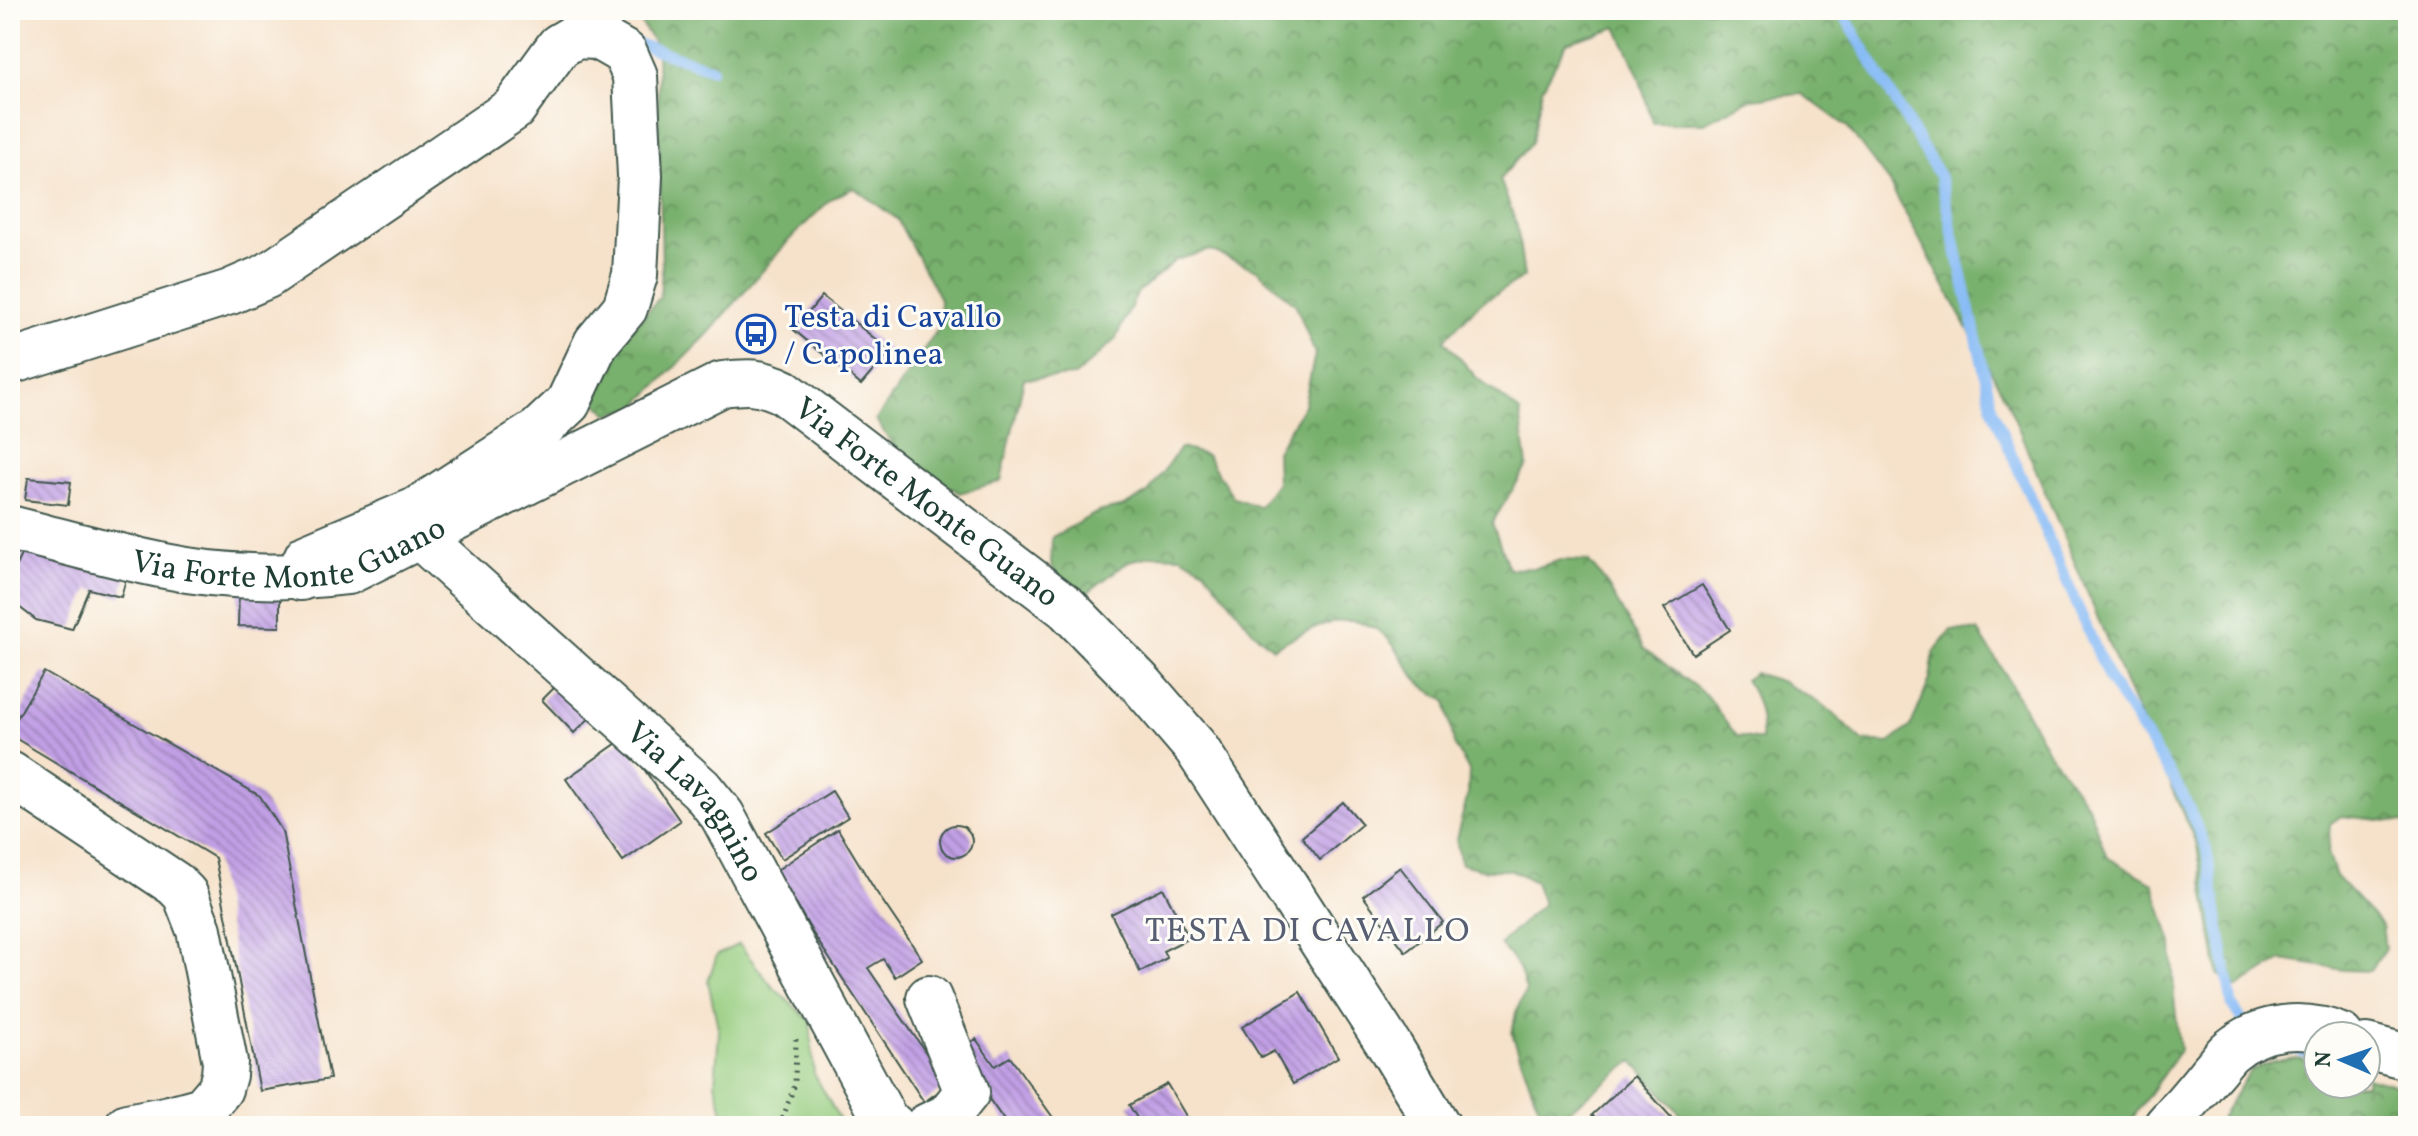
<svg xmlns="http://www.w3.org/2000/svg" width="2418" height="1136" font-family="Vollkorn,serif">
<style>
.green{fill:#95cc7e;stroke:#5a8459;stroke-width:2}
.forest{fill:url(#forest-crowns);stroke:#4c7650;stroke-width:2}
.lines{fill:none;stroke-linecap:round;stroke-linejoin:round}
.stream{stroke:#87bbf6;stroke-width:11}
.building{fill:url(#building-back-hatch)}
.minor-casing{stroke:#3f564b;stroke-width:48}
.path{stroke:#3f564b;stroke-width:5;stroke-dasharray:2 6;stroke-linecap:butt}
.minor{stroke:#fff;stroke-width:44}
.labels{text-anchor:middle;stroke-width:6;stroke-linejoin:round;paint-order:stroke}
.transit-label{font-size:32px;fill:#164399;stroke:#fdfcf7;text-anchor:start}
.street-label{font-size:32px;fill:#1f3d34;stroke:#fdfcf7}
.neighbourhood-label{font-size:34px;letter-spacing:2px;fill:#585f72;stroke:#fdfcf7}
</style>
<defs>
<pattern id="forest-crowns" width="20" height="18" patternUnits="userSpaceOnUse" patternTransform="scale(2)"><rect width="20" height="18" fill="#78b06d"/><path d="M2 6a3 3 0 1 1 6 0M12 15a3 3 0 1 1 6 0" fill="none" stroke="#62905a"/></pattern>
<pattern id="building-back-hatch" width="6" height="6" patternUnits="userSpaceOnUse" patternTransform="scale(2)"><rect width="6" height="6" fill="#c19fe5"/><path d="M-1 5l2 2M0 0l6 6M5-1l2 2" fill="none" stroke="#9c83ba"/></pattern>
</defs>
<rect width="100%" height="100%" fill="#fdfcf7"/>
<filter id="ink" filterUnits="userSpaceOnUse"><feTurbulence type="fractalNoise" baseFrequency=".0125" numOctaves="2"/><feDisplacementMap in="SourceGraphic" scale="16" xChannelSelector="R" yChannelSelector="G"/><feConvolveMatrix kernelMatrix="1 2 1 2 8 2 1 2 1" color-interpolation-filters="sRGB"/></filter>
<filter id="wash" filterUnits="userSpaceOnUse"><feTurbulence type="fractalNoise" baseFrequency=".006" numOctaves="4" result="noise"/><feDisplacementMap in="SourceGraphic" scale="32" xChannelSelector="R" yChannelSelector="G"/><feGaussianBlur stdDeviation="1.8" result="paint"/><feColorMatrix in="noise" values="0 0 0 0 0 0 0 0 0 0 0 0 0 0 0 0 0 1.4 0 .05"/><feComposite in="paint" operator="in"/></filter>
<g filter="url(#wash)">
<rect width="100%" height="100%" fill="#f6e2cb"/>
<!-- green -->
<path class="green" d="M739 944 772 986 810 1021 814 1074 840 1120 839 1126H721L722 1107 715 1083 719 1032 708 981 717 955Z"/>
<!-- forest -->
<path class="forest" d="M632 10H2408V18L2402 35 2408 49V823L2341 816 2330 824 2328 852 2336 876 2382 925 2385 949 2371 971 2344 970 2282 960 2237 988 2218 974 2197 845 2128 690 2007 401 1888 181 1846 126 1802 94 1751 99 1704 123H1653L1638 74 1617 27 1567 43 1542 89 1532 142 1500 179 1517 226 1524 277 1479 304 1444 340 1477 378 1520 412 1527 466 1492 523 1509 569 1535 568 1561 560 1588 561 1605 581 1644 649 1705 694 1737 736 1761 740C1763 719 1758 697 1745 680L1755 673 1783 682 1824 706 1863 741 1889 743 1911 726 1930 679 1934 652 1951 630 1978 631 2006 675 2048 751 2088 806 2107 857 2153 883 2172 943 2174 997 2180 1050 2127 1126H1691L1633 1061 1569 1110 1547 1122 1536 1100 1512 1034 1516 1012 1526 990 1519 968 1500 944 1543 904 1535 882 1512 870H1485L1461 864 1456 839 1468 794 1469 771 1454 744 1446 700C1438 695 1426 690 1420 683 1409 671 1402 655 1391 642 1356 602 1311 628 1273 648L1253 631 1204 569 1181 556 1155 555 1129 561 1088 592 1063 587 1051 564 1052 537 1098 512 1124 506 1148 493 1180 448 1206 455 1234 498 1259 507 1277 482 1276 451 1304 405 1315 354 1296 305 1257 270 1210 250 1176 260 1138 292 1115 340 1075 376 1024 379 1001 481 960 493 897 451 876 420 939 327 940 299 897 219 854 188 832 198 790 239 708 334 634 408 609 414 597 404 603 363 660 297 662 268 657 47Z
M2298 1058 2318 1064V1084H2366V1077L2408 1088V1126H2216L2250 1071 2274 1061Z"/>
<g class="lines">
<!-- stream -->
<path class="stream" d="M553 10 579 23
M1841 10 1940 177 1993 411 2110 681 2182 793 2206 847 2232 1005 2249 1031
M633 42 712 69
M2280 1048 2287 1047 2318 1056"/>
</g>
<g id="blocks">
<!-- building -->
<path class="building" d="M822 296 890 351 861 385 794 330Z
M28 478 71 482 68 505 25 500Z
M27 542 130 565 121 597 89 589 72 629 36 620 10 600V578Z
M1702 585 1730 630 1693 654 1664 608Z
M239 589 280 590V627L238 626Z
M44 672 260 796 282 831 330 1079 260 1091 215 858 10 735V730Z
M565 677 597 711 574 733 542 700Z
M623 739 680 821 623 861 566 779Z
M832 791 848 817 782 859 766 833Z
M1343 802 1362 824 1320 860 1302 837Z
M940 841a16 16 0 1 1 32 0a16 16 0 1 1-32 0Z
M838 829 875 890 922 959 895 977 883 959 868 968 948 1085 924 1102 812 932 777 870Z
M1400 867 1443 922 1406 952 1363 896Z
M1163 888 1189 938 1163 951 1167 958 1140 972 1111 914Z
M1300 992 1338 1057 1293 1084 1274 1051 1261 1058 1242 1027Z
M976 1039 995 1066 1010 1057 1059 1126H1008L956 1052Z
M1634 1076 1679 1126H1602L1592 1115Z
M1167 1084 1192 1126H1142L1129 1105Z"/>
</g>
</g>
<g filter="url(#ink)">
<use href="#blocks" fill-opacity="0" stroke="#3f564b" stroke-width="2"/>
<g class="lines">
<defs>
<g id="minor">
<path d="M10 362 230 292 267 276 513 109 559 46 576 36 597 37 625 53 635 76 640 176 635 275 625 308 596 343 568 403 538 431 416 510 307 556 302 567 301 578"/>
<path id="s1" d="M10 528C62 541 113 556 165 566 223 578 290 579 348 572L722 384C748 381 759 380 784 392L1067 608 1142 685 1196 748 1391 1048 1438 1126"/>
<path id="s2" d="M420 537 701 789 722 815 888 1125 893 1126"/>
<path d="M10 774 175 884 185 894 199 930 225 1062 224 1075 220 1089 203 1109 170 1118 127 1126"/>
<path d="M2366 1046 2408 1057"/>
<path d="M927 1126 948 1116 967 1092 929 998"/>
<path d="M2166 1126C2181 1109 2196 1092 2210 1074 2217 1067 2223 1057 2230 1051 2262 1024 2305 1021 2341 1036"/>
</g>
</defs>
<!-- minor casing -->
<use href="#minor" class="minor-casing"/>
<!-- path -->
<path class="path" d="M780 1126 795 1084 796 1039"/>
<!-- minor -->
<use href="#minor" class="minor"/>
</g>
</g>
<!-- icons -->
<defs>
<symbol id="bus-ring" viewBox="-11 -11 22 22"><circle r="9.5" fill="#fdfcf7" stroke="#1a4fb4" stroke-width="1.5"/><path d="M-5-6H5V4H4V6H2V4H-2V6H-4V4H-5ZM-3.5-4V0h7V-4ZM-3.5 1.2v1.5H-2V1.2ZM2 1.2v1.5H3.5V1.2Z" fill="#1a4fb4"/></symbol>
</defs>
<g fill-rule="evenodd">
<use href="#bus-ring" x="734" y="312" width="44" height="44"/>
</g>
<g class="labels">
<!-- transit labels -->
<g class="transit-label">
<text x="784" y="327">Testa di Cavallo<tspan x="784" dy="37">/ Capolinea</tspan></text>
</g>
<!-- street labels -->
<g class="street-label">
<text dy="11" stroke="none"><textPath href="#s1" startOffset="1006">Via Forte Monte Guano</textPath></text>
<text dy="11" stroke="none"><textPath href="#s1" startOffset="288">Via Forte Monte Guano</textPath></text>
<text dy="11" stroke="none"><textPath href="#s2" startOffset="384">Via Lavagnino</textPath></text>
</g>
<!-- neighbourhood labels -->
<g class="neighbourhood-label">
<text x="1308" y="941">TESTA DI CAVALLO</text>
</g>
</g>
<!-- margin -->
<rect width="2418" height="1136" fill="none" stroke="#fdfcf7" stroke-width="40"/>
<!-- north arrow -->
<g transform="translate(2342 1060) rotate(272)"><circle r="38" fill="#fdfcf7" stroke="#a4b0a9" stroke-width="2"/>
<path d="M0-6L14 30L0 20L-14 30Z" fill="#1f6fb2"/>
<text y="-12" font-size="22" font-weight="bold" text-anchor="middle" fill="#1f3d34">N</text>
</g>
</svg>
